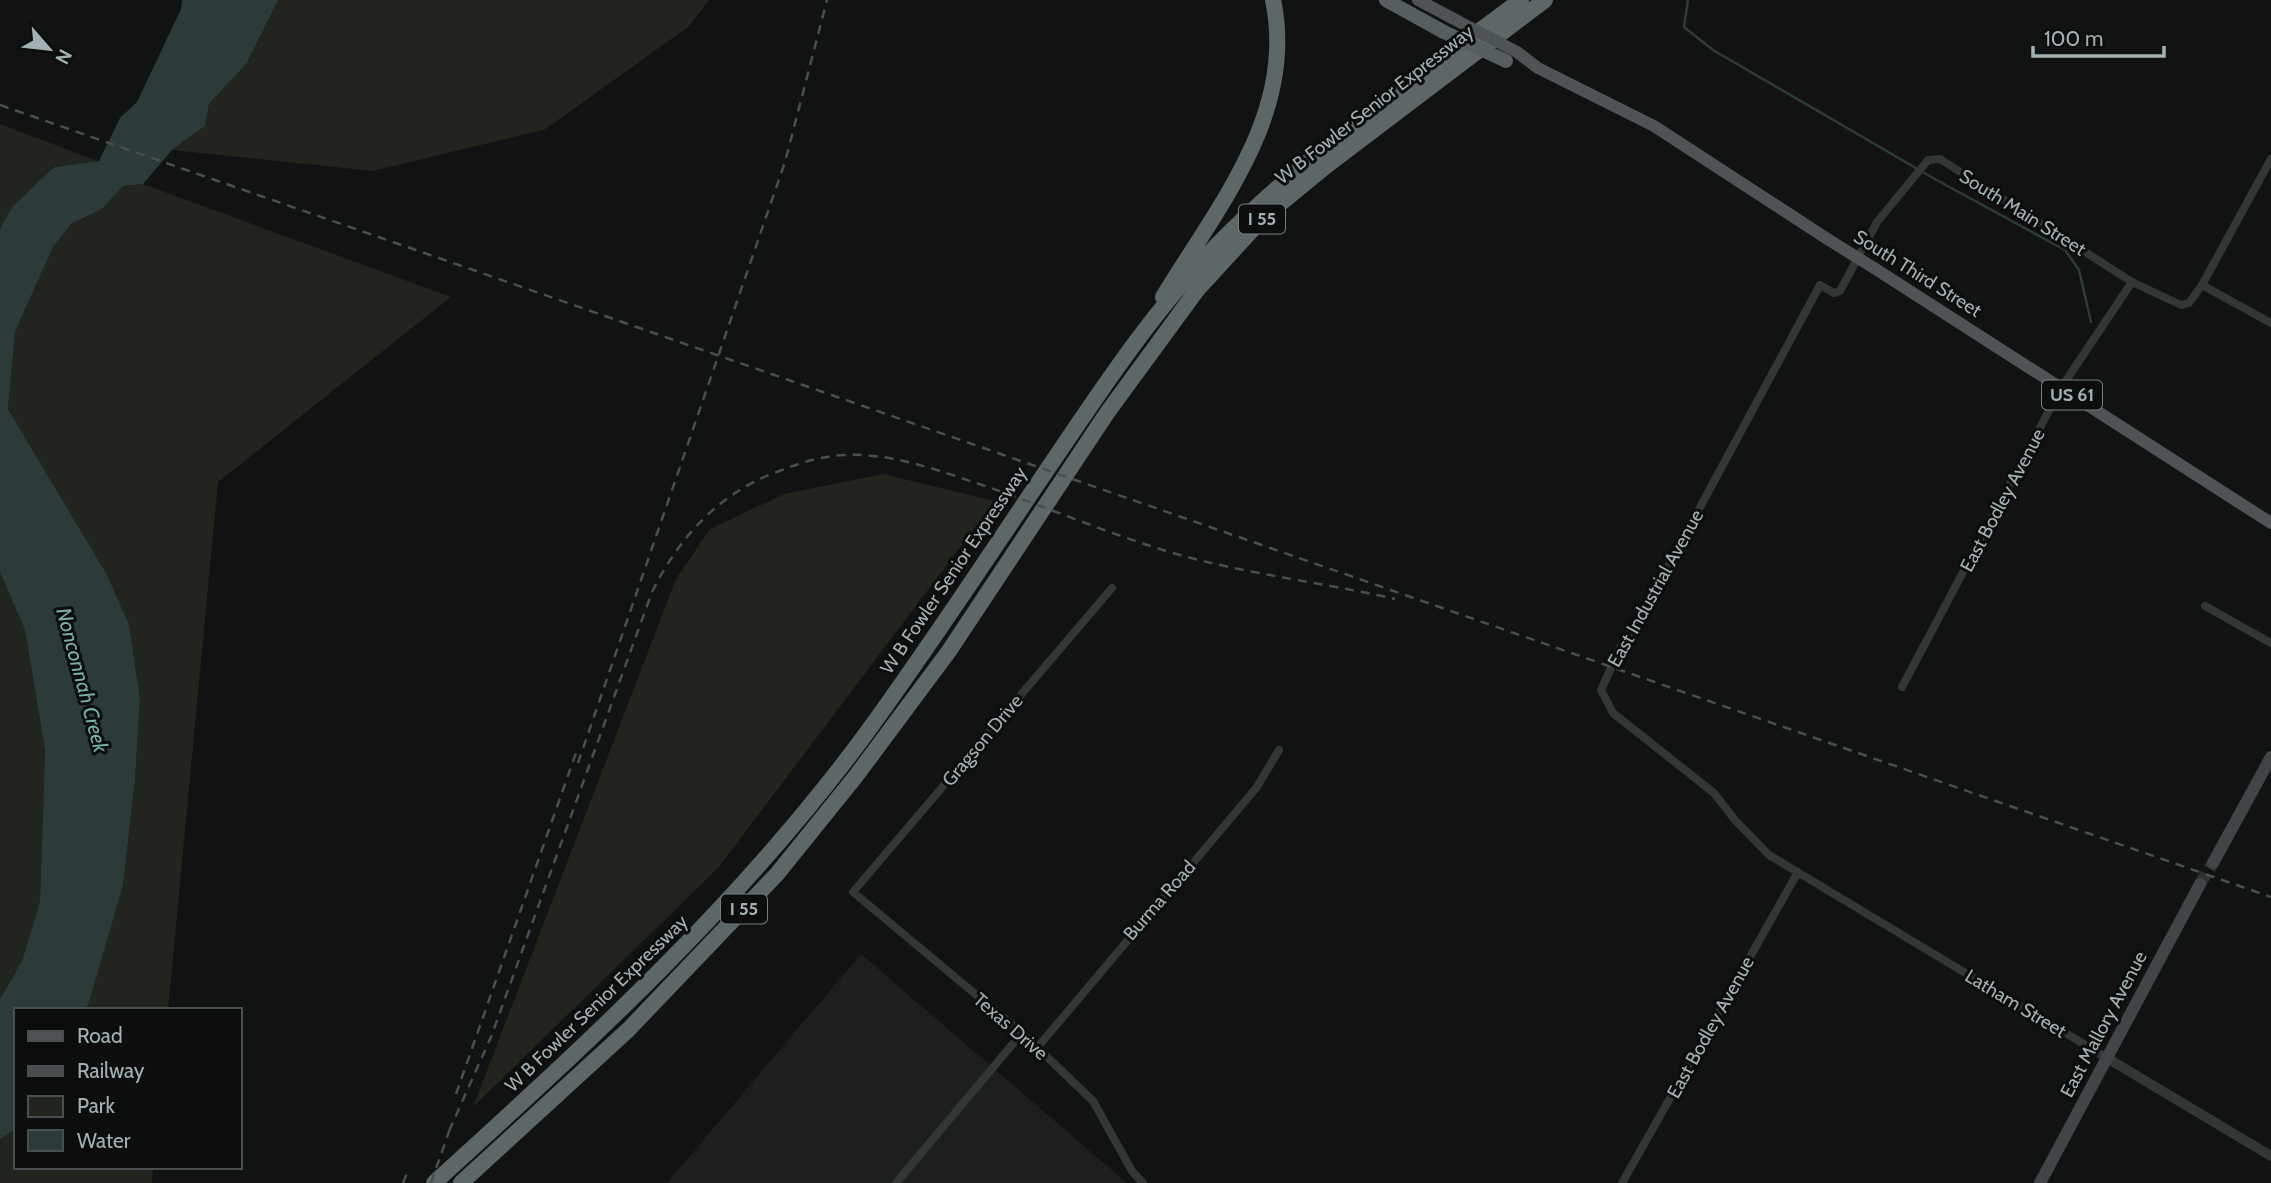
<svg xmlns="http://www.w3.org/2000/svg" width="2271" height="1183" font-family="Cabin,sans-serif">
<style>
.built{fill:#1d1e1f}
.green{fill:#21251d}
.water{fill:#2b3b39}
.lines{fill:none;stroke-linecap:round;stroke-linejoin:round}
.stream{stroke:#2b3b39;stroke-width:2.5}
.secondary-tunnel{stroke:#2e3232;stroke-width:12;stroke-dasharray:12 6;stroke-linecap:butt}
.minor{stroke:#323637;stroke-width:8}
.tertiary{stroke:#323637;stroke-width:10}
.secondary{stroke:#404647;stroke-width:12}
.primary{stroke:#4e5456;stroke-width:12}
.trunk{stroke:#565e5f;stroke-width:14}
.motorway{stroke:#5e6768;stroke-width:16}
.rail{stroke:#494f50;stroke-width:2.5;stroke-dasharray:9 7;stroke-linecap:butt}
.primary-bridge{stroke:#4e5456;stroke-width:12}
.trunk-bridge{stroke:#565e5f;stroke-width:14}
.labels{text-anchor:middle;stroke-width:6;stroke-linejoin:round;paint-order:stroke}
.shield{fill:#0c0d0d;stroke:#758081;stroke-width:2}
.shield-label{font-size:18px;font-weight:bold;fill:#a2b1b3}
.street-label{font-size:19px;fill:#a2b1b3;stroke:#0c0d0d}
.water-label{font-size:21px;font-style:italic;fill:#78afaa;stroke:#0c0d0d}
</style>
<rect width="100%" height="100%" fill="#111212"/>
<!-- built -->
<path class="built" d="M861 954 1127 1183H667Z"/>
<!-- green -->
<path class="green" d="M278 0H709L688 27 544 130 372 171 172 150 205 126 209 104 247 63Z
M0 124 98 161 53 167 0 229Z
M143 184 451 297 218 482 168 1010H85L123 885 135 780 140 698 129 624 106 573 8 409 15 332 53 247 71 224 102 209 123 186Z
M883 474 995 501 719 867 473 1107 676 579 710 529 784 494Z
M0 572 25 630 45 751 40 902 22 961 0 999Z
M16 1129V1167H153L152 1183H0V1139Z"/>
<!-- water -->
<path class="water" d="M182 0H278L247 63 209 104 205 126 172 150 143 184 123 186 102 209 71 224 53 247 15 332 8 409 106 573 129 624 140 698 135 780 123 885 89 1002 85 1010H16V1129L0 1139V999L22 961 40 902 45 751 25 630 0 572V229L13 206 54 167 99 161 120 118 137 102 181 9Z"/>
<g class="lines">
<!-- stream -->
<path class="stream" d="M1688 0 1684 27 1713 50 1933 178 2065 250 2079 270 2091 322"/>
<!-- secondary-tunnel -->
<path class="secondary-tunnel" d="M2200 884 2213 863"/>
<!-- minor -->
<path class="minor" d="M2202 285 2271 323
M1112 588 853 892 1022 1033 1093 1101 1132 1171 1143 1183
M2205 606 2271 643
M1902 687 2061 388 2132 282
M1037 1048 1257 787 1279 750
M2107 1058 1769 855 1735 820 1714 793 1613 713 1601 690 1621 646 1650 600 1820 285 1834 293 1840 291 1877 222 1928 160 1940 159 2132 282 2181 305 2189 303 2202 285 2271 159
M896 1183 1022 1033
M1622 1183 1798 872"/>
<!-- tertiary -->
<path class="tertiary" d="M2107 1058 2271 1156"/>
<!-- secondary -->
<path class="secondary" d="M2213 863 2271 757
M2040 1183 2200 884"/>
<!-- primary -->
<path class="primary" d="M1418 0 1452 18
M1517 52 1538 68 1654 126 1829 240
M1874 268 2271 523"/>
<!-- trunk -->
<path class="trunk" d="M1386 0 1444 32"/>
<!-- motorway -->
<path class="motorway" d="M1163 297C1218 206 1297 113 1273 0
M434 1183C587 1044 738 906 862 739 929 648 991 552 1055 458 1105 384 1155 309 1217 245 1308 152 1417 78 1521 0
M461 1183 628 1030 777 874 856 776 949 651 1107 413 1197 290 1264 217 1326 166 1545 0"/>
<!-- rail -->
<path class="rail" d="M0 105 2271 897
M578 763 785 162 827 0
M456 1094 577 750
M449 1131 491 1037 652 592C679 538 717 495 774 473 797 464 819 456 845 455 889 453 932 468 973 482 1040 504 1105 533 1173 553 1245 574 1321 582 1395 599
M403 1183 409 1168
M431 1183 452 1123"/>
<!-- primary-bridge -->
<path class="primary-bridge" d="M1452 18 1517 52
M1829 240 1874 268"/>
<!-- trunk-bridge -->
<path class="trunk-bridge" d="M1444 32 1506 61"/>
</g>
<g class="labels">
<!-- shield labels -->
<g class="shield">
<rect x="1239" y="204.5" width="46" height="29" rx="5"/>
<rect x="2042" y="380.5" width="60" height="29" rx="5"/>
<rect x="721" y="894.5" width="46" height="29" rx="5"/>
</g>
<g class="shield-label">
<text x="1262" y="225">I 55</text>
<text x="2072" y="401">US 61</text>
<text x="744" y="915">I 55</text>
</g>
<!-- street labels -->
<g class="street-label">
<text transform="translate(1374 104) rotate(-38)" y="7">W B Fowler Senior Expressway</text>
<text transform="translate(2023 212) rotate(32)" y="7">South Main Street</text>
<text transform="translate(1918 273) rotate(32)" y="7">South Third Street</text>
<text transform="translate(2002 500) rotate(-62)" y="7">East Bodley Avenue</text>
<text transform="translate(953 570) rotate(-56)" y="7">W B Fowler Senior Expressway</text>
<text transform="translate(1655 588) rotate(-61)" y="7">East Industrial Avenue</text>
<text transform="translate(982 740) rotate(-50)" y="7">Gragson Drive</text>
<text transform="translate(1159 900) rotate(-49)" y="7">Burma Road</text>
<text transform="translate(596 1003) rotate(-44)" y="7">W B Fowler Senior Expressway</text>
<text transform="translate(2016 1003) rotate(31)" y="7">Latham Street</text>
<text transform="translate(2103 1024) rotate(-62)" y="7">East Mallory Avenue</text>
<text transform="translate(1011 1026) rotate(41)" y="7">Texas Drive</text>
<text transform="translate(1710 1027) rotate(-61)" y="7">East Bodley Avenue</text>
</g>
<!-- water labels -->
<g class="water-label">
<text transform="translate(82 680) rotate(75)" y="7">Nonconnah Creek</text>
</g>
</g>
<!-- legend -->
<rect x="14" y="1008" width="228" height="161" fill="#0c0d0d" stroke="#484f4f" stroke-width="2"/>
<rect x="28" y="1031" width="35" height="10" fill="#4e5456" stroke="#484f4f" stroke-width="2"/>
<text x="77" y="1043" font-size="21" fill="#a2b1b3">Road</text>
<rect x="28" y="1066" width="35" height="10" fill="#494f50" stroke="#484f4f" stroke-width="2"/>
<text x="77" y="1078" font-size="21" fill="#a2b1b3">Railway</text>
<rect x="28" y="1096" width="35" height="21" fill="#21251d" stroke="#484f4f" stroke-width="2"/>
<text x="77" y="1113" font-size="21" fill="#a2b1b3">Park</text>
<rect x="28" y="1130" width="35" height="21" fill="#2b3b39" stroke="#484f4f" stroke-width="2"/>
<text x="77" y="1148" font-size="21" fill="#a2b1b3">Water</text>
<!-- north arrow -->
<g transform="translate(49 49) rotate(118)" stroke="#0c0d0d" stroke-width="5" paint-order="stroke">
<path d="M0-5L12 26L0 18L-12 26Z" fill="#a2b1b3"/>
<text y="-10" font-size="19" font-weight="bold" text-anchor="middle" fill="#a2b1b3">N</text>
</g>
<!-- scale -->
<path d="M2033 46v10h131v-10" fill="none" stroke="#a2b1b3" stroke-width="3.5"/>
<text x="2044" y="46" font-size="21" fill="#a2b1b3" stroke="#0c0d0d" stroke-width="5" paint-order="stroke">100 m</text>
</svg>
